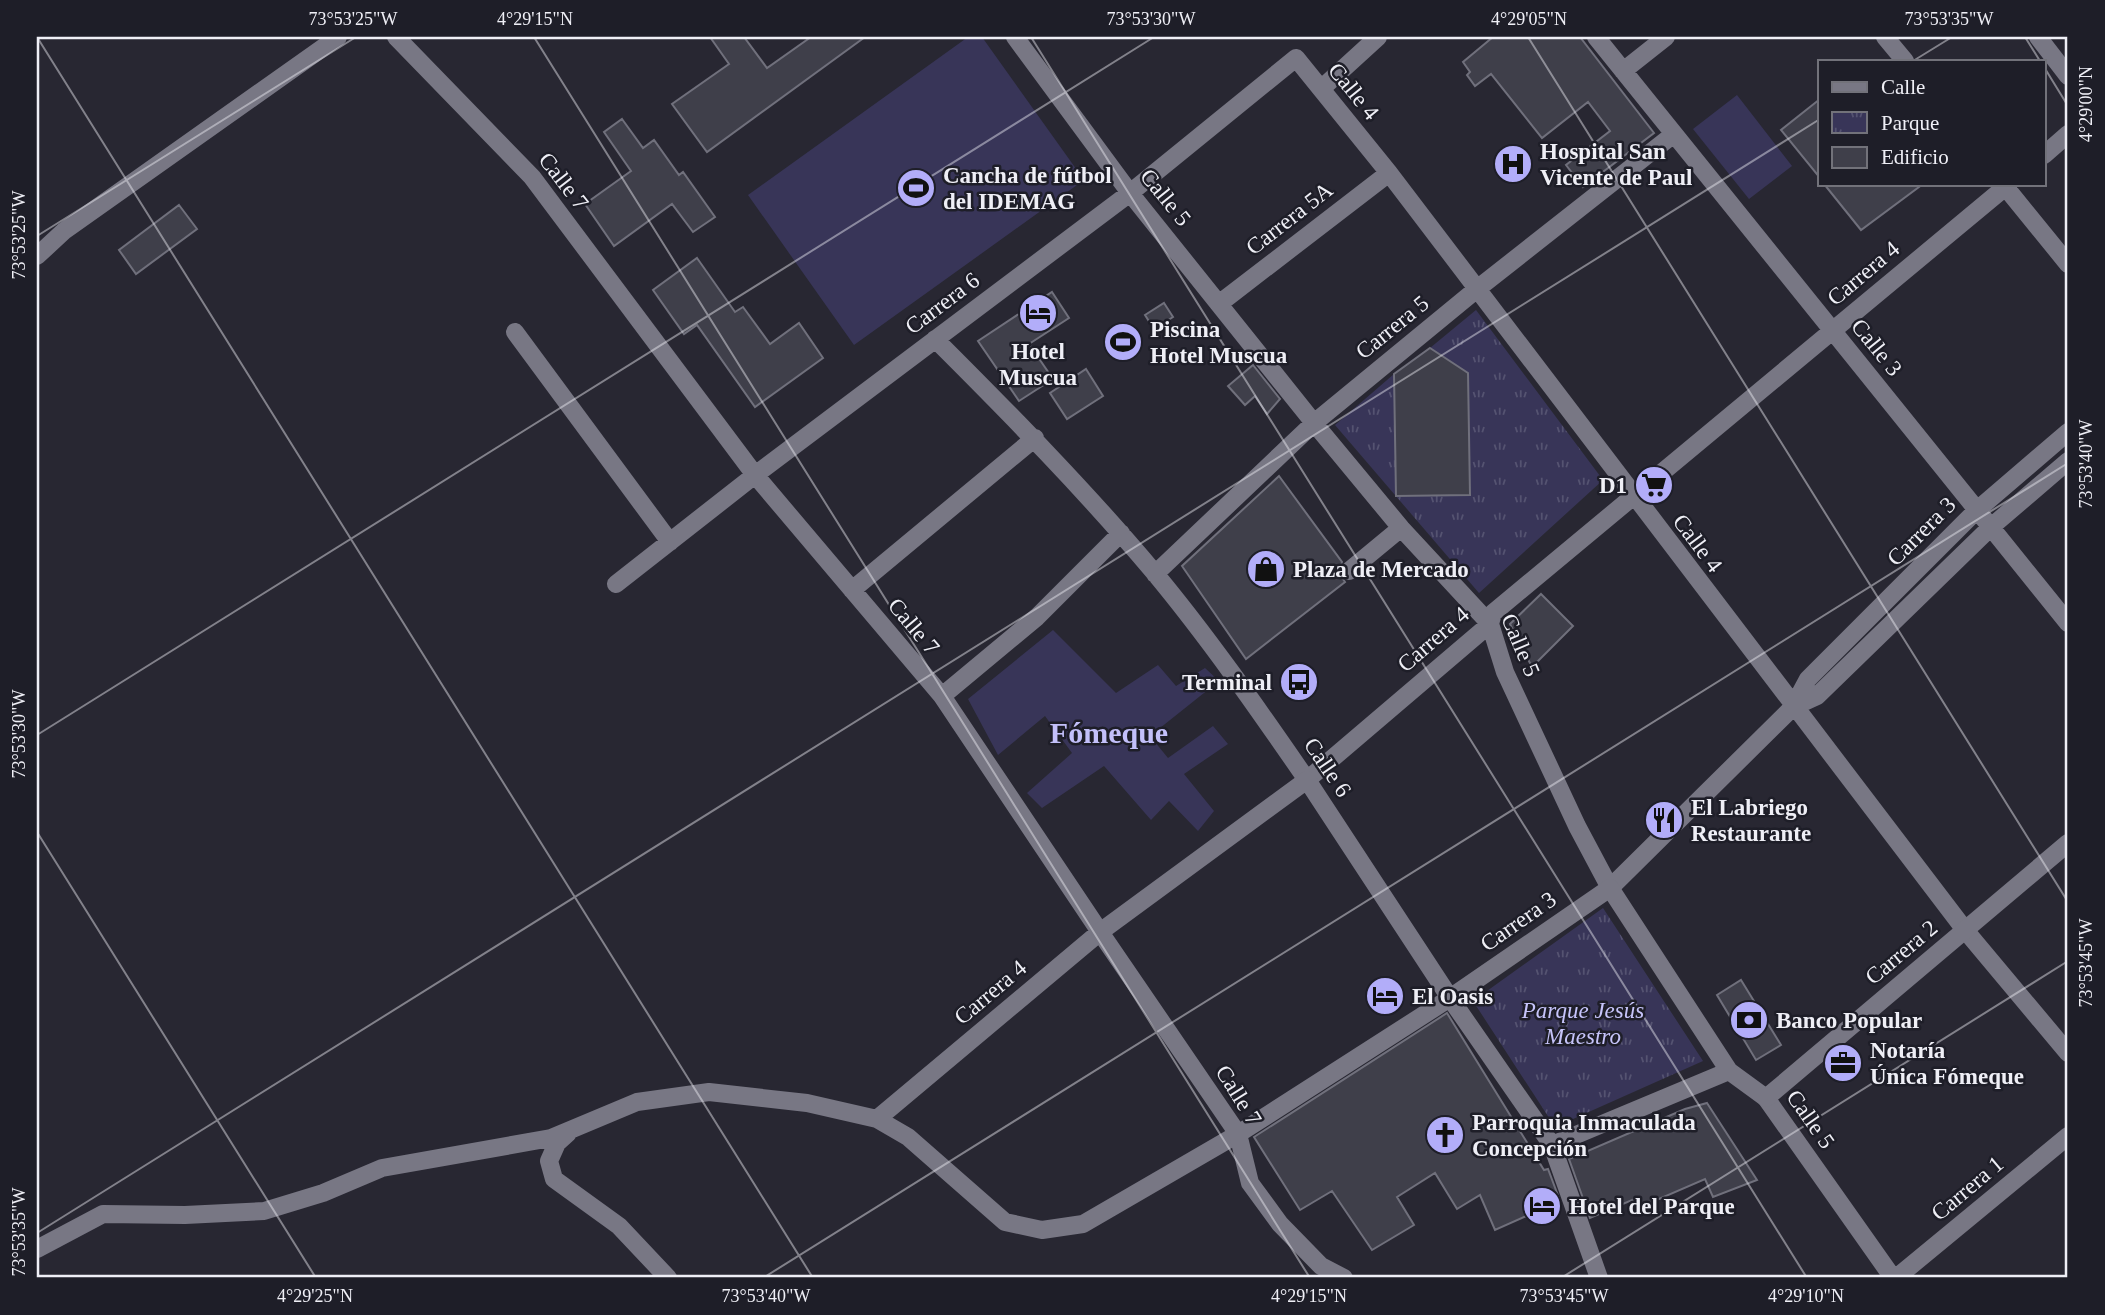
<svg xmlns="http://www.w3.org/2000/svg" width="2105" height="1315" font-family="'Times New Roman',serif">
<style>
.grass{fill:#383558}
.park{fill:url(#park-tufts)}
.building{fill:#3f3f4a;stroke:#70707c;stroke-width:2}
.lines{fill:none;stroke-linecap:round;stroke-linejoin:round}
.minor{stroke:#787784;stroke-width:18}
.tertiary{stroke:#787784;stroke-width:18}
.ticks{fill:none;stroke:#efeff6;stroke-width:2;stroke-opacity:0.45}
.labels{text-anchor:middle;stroke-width:5;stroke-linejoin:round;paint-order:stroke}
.street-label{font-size:23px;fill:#efeff6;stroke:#1e1e28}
.poi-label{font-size:23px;font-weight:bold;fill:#efeff6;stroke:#1e1e28;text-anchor:start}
.park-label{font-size:23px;font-style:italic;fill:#c6c4fa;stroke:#1e1e28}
.district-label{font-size:30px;font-weight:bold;fill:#c3c0fa;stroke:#1e1e28}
.neatline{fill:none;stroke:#efeff6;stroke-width:2.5}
.ticks-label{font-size:18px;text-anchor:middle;fill:#efeff6}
</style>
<defs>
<pattern id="park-tufts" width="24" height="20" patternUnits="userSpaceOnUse" patternTransform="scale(1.75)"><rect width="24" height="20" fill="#383558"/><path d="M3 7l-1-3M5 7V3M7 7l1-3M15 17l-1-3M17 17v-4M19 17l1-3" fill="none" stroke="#555371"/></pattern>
</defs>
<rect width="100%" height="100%" fill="#282732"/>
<!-- grass -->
<path class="grass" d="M968 37H982L1084 180 854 345 748 195Z
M1737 95 1792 166 1749 199 1693 129Z
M1053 630 1116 693 1158 665 1176 686 1205 668 1219 681 1150 736 1168 758 1213 726 1228 744 1184 774 1214 811 1198 831 1169 801 1151 820 1104 766 1042 808 1027 793 1072 753 1045 716 998 755 968 699Z"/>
<!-- park -->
<path class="park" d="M1476 310 1603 480 1479 593 1335 425 1394 374 1396 495H1470L1468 373 1430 348Z
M1603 908 1703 1061 1555 1127 1473 1001Z"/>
<!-- building -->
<path class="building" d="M710 37H744L767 68 811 37H865L707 152 672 104 729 64Z
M1493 37H1580L1654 133 1583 187 1566 165 1610 131 1588 102 1542 138 1491 74 1475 86 1467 75 1470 72 1463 62Z
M1820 99V178L1781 130Z
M622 119 643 148 654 140 679 175 683 172 715 217 693 232 672 204 614 246 585 204 631 171 604 132Z
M1824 184H1923L1861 230Z
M179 205 197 229 136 274 119 250Z
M697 258 735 312 743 307 770 344 799 323 823 358 755 407 697 325 684 334 653 290Z
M1052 292 1069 318 1029 344 1053 379 1019 401 978 341Z
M1164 303 1173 317 1154 329 1145 315Z
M1430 348 1468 373 1470 495 1396 496 1394 374Z
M1253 365 1280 399 1267 414 1255 396 1245 405 1228 386Z
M1086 369 1103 396 1067 419 1050 393Z
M1279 476 1342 562 1338 572 1345 582 1246 659 1182 566Z
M1541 594 1573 626 1532 667 1510 624Z
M1741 980 1781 1045 1756 1060 1717 995Z
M1447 1013 1544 1170 1548 1169 1560 1201 1495 1230 1480 1195 1457 1209 1435 1173 1397 1197 1414 1225 1372 1250 1332 1191 1300 1210 1254 1137Z
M1707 1103 1757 1180 1713 1197 1705 1179 1636 1209 1632 1200 1590 1218 1569 1159 1685 1109Z"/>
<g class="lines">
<!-- minor -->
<path class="minor" d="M396 37 532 177 755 475 942 696 1100 932 877 1119
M1015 37 1130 193 1314 423 1401 528 1490 624 1505 672 1577 826 1610 888 1793 707 1808 679 1977 510 2068 432
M1596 37 2068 623
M1885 37 1905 61
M2038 37 2068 76
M1623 71 1666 37
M1321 89 1378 37
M2044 155 2068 134
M2003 184 2068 264
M37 256 64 231 338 37
M1220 303 1389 173
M515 332 670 542
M935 339C1010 414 1084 489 1153 571 1208 637 1258 709 1307 780L1490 624 1493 613 2009 184
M1349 571 1401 528
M1155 574 1314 423 1477 289 1674 134
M616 584 755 475 1130 193 1296 58 1389 173 1965 930 2068 1053
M852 590 1035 438
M942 696 1037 617 1121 533
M1793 707 1817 696 1991 527 2068 461
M1766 1098 1893 1278
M568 1133 557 1143 549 1161 554 1179 619 1226 668 1278
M1552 1145 1599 1278
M37 1249 103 1214 185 1215 264 1211 323 1193 382 1168 551 1138 637 1102 709 1092 807 1103 877 1119 908 1137 1005 1222 1042 1230 1083 1224 1238 1134
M1896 1278 2068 1136"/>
<!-- tertiary -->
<path class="tertiary" d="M1238 1134 1450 998 1610 888 1729 1071 1766 1098 2068 843
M1344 1278 1321 1266 1280 1224 1250 1183 1238 1134 1100 932 1307 780 1450 998 1552 1145 1729 1071"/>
</g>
<!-- ticks -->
<path class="ticks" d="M37 37 813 1278M534 37 1310 1278M1031 37 1807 1278M1528 37 2068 902M2025 37 2040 61M1913 61 1952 37M2044 67 2068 106M37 236 356 37M37 735 1154 37M37 832 316 1278M37 1233 1820 119M763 1278 2068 463M1561 1278 2068 961"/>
<!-- icons -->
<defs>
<symbol id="hospital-disc" viewBox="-11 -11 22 22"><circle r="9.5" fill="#b2adf9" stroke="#1e1e28"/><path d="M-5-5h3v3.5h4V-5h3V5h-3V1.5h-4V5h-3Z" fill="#111"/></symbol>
<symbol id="stadium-disc" viewBox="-11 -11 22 22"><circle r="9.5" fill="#b2adf9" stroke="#1e1e28"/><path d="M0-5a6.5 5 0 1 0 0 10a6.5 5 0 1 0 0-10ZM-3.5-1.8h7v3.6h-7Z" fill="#111"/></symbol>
<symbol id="hotel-disc" viewBox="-11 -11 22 22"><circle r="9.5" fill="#b2adf9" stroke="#1e1e28"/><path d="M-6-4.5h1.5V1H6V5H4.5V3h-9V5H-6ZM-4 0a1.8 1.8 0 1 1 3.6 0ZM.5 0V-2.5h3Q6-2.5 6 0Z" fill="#111"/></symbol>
<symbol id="supermarket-disc" viewBox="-11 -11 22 22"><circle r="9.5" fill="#b2adf9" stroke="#1e1e28"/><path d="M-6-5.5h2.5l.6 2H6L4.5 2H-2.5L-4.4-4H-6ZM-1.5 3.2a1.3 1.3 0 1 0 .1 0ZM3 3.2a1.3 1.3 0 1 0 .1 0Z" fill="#111"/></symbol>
<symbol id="shop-disc" viewBox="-11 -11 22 22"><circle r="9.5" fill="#b2adf9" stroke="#1e1e28"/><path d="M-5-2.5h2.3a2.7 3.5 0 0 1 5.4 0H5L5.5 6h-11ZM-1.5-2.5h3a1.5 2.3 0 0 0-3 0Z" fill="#111"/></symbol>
<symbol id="bus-disc" viewBox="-11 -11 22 22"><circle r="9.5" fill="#b2adf9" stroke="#1e1e28"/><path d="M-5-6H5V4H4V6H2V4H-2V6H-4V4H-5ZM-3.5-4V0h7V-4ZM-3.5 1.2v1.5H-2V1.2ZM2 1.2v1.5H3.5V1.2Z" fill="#111"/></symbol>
<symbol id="restaurant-disc" viewBox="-11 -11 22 22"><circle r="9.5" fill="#b2adf9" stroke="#1e1e28"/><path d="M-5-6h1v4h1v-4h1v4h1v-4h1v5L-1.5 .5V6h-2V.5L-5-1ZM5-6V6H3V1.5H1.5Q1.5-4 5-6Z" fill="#111"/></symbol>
<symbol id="bank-disc" viewBox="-11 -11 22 22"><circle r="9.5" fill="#b2adf9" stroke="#1e1e28"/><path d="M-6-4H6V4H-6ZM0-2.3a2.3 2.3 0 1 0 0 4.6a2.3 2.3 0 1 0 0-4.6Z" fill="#111"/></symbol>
<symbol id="office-disc" viewBox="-11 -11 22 22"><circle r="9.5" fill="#b2adf9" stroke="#1e1e28"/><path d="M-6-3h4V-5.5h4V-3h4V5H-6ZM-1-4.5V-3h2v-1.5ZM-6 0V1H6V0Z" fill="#111"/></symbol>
<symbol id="church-disc" viewBox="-11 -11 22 22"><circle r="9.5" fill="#b2adf9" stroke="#1e1e28"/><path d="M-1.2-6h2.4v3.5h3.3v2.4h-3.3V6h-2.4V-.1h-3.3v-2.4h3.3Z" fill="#111"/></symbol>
</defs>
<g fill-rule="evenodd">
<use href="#hospital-disc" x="1491" y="142" width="44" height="44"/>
<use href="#stadium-disc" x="894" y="166" width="44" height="44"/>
<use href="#hotel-disc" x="1016" y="291" width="44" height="44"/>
<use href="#stadium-disc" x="1101" y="320" width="44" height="44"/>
<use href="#supermarket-disc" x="1632" y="463" width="44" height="44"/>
<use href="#shop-disc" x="1244" y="547" width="44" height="44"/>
<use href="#bus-disc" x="1277" y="660" width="44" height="44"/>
<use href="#restaurant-disc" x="1642" y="798" width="44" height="44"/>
<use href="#hotel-disc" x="1363" y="974" width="44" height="44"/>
<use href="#bank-disc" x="1727" y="998" width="44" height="44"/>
<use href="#office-disc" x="1821" y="1041" width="44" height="44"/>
<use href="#church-disc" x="1423" y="1113" width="44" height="44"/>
<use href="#hotel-disc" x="1520" y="1184" width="44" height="44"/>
</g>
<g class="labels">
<!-- street labels -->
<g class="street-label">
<text transform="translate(1354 91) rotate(51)" y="8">Calle 4</text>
<text transform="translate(564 181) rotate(52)" y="8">Calle 7</text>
<text transform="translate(1166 197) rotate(51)" y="8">Calle 5</text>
<text transform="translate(1289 218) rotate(-38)" y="8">Carrera 5A</text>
<text transform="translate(1863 273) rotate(-40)" y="8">Carrera 4</text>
<text transform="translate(942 303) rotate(-37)" y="8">Carrera 6</text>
<text transform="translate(1392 327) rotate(-39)" y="8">Carrera 5</text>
<text transform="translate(1877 347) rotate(51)" y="8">Calle 3</text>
<text transform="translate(1921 531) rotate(-45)" y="8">Carrera 3</text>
<text transform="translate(1698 543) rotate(53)" y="8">Calle 4</text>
<text transform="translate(914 626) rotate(50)" y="8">Calle 7</text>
<text transform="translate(1433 639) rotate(-41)" y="8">Carrera 4</text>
<text transform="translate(1521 645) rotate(67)" y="8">Calle 5</text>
<text transform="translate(1328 767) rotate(56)" y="8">Calle 6</text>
<text transform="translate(1518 921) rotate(-35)" y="8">Carrera 3</text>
<text transform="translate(1901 952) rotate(-40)" y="8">Carrera 2</text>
<text transform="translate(990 992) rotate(-40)" y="8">Carrera 4</text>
<text transform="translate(1239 1095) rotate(58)" y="8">Calle 7</text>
<text transform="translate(1811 1119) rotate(55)" y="8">Calle 5</text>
<text transform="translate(1967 1188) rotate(-40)" y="8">Carrera 1</text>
</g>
<!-- poi labels -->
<g class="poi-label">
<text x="1540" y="159">Hospital San<tspan x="1540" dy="26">Vicente de Paul</tspan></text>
<text x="943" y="183">Cancha de fútbol<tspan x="943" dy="26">del IDEMAG</tspan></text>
<text x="1150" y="337">Piscina<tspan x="1150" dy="26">Hotel Muscua</tspan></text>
<text x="1038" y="359" text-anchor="middle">Hotel<tspan x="1038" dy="26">Muscua</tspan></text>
<text x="1627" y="493" text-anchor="end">D1</text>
<text x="1293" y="577">Plaza de Mercado</text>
<text x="1272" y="690" text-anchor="end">Terminal</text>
<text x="1691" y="815">El Labriego<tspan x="1691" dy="26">Restaurante</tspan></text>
<text x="1412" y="1004">El Oasis</text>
<text x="1776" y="1028">Banco Popular</text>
<text x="1870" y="1058">Notaría<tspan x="1870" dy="26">Única Fómeque</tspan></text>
<text x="1472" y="1130">Parroquia Inmaculada<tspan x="1472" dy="26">Concepción</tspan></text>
<text x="1569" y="1214">Hotel del Parque</text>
</g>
<!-- park labels -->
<g class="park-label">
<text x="1583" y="1018">Parque Jesús<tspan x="1583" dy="26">Maestro</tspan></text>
</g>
<!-- district labels -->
<g class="district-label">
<text x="1109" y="743">Fómeque</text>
</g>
</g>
<!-- border -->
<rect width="2105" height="1315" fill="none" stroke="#1e1e28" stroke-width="77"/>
<!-- legend -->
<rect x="1818" y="60" width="228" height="126" fill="#1e1e28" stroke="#72727a" stroke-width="2"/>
<rect x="1832" y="82" width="35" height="10" fill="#787784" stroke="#72727a" stroke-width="2"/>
<text x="1881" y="94" font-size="21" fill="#efeff6">Calle</text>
<rect x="1832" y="112" width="35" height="21" fill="url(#park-tufts)" stroke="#72727a" stroke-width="2"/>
<text x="1881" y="130" font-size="21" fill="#efeff6">Parque</text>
<rect x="1832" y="147" width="35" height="21" fill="#3f3f4a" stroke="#72727a" stroke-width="2"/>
<text x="1881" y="164" font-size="21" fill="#efeff6">Edificio</text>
<rect x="38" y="38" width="2028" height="1238" class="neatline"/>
<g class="ticks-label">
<text x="353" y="25">73°53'25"W</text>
<text x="535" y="25">4°29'15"N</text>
<text x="1151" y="25">73°53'30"W</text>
<text x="1529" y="25">4°29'05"N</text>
<text x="1949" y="25">73°53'35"W</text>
<text transform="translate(2086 104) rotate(-90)" y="6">4°29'00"N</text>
<text transform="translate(19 235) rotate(-90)" y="6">73°53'25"W</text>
<text transform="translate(2086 464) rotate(-90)" y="6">73°53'40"W</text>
<text transform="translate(19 734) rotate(-90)" y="6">73°53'30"W</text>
<text transform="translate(2086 963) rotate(-90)" y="6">73°53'45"W</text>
<text transform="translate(19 1232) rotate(-90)" y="6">73°53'35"W</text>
<text x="315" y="1302">4°29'25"N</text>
<text x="766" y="1302">73°53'40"W</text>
<text x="1309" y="1302">4°29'15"N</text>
<text x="1564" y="1302">73°53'45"W</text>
<text x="1806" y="1302">4°29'10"N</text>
</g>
</svg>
